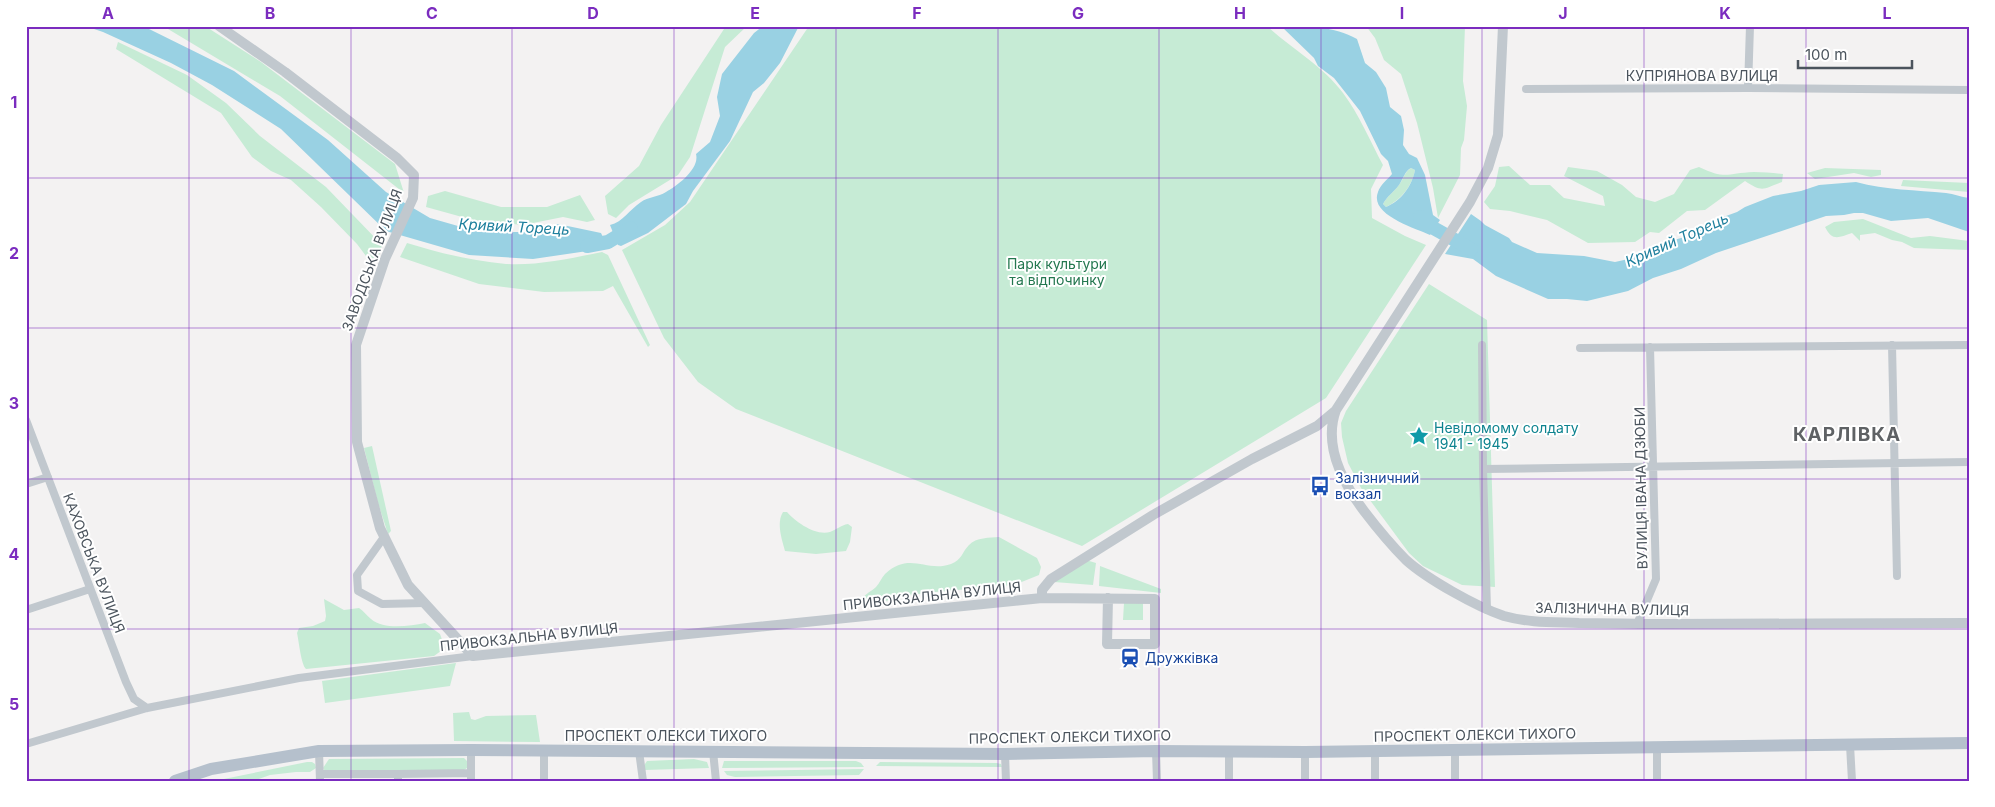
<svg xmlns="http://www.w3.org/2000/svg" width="1995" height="807" font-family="Inter,sans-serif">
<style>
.green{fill:#c6ebd5}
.water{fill:#99d1e3;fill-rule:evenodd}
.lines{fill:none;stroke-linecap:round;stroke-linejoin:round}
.river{stroke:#99d1e3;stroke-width:14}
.minor{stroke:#c1c8ce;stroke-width:8}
.tertiary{stroke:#c1c8ce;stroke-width:10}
.primary{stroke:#b5c0cc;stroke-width:12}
.grid{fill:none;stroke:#7b2cbf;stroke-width:1;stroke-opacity:0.55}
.labels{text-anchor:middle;stroke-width:4;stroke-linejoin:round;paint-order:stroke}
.street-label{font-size:14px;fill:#4b545d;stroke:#fff}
.park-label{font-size:14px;fill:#23774f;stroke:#fff}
.culture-label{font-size:14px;fill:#0d838f;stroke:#fff;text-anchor:start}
.transit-label{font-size:14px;fill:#164399;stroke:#fff;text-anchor:start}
.water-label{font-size:15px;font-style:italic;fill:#1e7f9d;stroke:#fff}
.district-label{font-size:19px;font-weight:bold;letter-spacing:1px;fill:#5f6265;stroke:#fff}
.neatline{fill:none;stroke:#7b2cbf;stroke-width:2}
.grid-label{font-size:16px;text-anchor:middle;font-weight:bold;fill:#7b2cbf}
</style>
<rect width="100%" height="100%" fill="#f3f2f2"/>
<!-- green -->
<path class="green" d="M163 26H205L261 62 395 164 404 193 280 96Z
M726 26H747L725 47 690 157 678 175 629 205 616 218 608 214 605 196 639 166 661 125Z
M809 26H1267C1292 49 1323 66 1343 93 1359 114 1370 141 1383 165L1371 189 1372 218 1405 236 1426 245 1326 398 1082 546 736 409 698 382 664 338 622 250 665 225 690 202Z
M1366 26H1465L1463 81 1467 106 1464 140 1461 148 1460 175 1438 218 1433 188 1417 123 1401 74 1384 60 1375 38Z
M118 42 187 75 226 103 260 136 326 187 382 245 379 256 369 260 357 244 321 207 291 180 271 171 252 157 221 113 116 49Z
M1509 166 1530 185H1550L1564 198 1605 206 1603 196 1564 176 1568 167 1597 171 1622 185 1636 197 1655 202 1674 194 1690 170 1699 167C1726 180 1727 173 1754 172 1764 172 1773 173 1783 174L1782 182C1763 189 1763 193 1745 181L1705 210 1687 211 1659 233 1650 232 1635 242 1588 243 1547 220 1510 211 1490 209 1484 202 1495 186 1499 167Z
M1411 168 1415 170C1412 186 1401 200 1386 207L1383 204C1387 196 1394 192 1399 185 1403 180 1405 171 1411 168Z
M1825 168 1881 170V175L1871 177 1854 173 1815 179 1807 173Z
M1903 180 1969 183V192L1901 186Z
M445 191 501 207H547L580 195 595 220 587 222 563 217 523 225 473 220 426 207 428 196Z
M1863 219 1911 238 1930 236 1969 241V250L1914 248 1902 242 1892 240 1875 233 1860 235V241L1852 233C1838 238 1832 241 1825 227L1834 222Z
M407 243C439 253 473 261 506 264 536 266 573 258 602 252L608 255 650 345 648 347 613 286 603 291 544 292 479 284 400 257Z
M1429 284 1487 320 1495 587 1462 585 1423 566 1409 553 1361 488 1348 463 1342 437 1341 423 1346 411Z
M372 446 391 531 388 534 378 503 364 448Z
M783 512H787C796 522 815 536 830 532 836 530 841 525 848 524L852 527 850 542 846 551 816 554 785 551C782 540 776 523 783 512Z
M999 537 1037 558 1041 567 1039 575 1014 585 924 593 866 605 862 603C862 594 870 593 876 587 880 583 881 578 885 574 910 551 926 573 951 564 962 560 962 552 969 545 976 537 990 538 999 537Z
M1086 560 1096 563 1093 585 1054 582Z
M1100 566 1161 589V593L1099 586Z
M324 599 344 610 359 608C364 611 366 615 371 619 384 630 409 626 425 623L440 634 445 648 434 656 306 669C301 664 299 642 297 633L299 628 313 626 325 621 326 616Z
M1124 603H1143V620H1123Z
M456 663 450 686 325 703 322 681Z
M469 712 471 719 475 720 486 716 536 715 540 742 454 741 453 713Z
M464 758 468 762 467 768 464 770 325 771 323 768 329 759Z
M694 759 707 762 709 768 645 770V764L647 761Z
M724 761H856L861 763 864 767 722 768Z
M307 762H312L315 764 316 768 310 772H296L270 775 253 781H214Z
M880 762 997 763 1001 764 1002 767 876 766Z
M864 769 859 775 735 777 727 775 724 771Z"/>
<!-- water -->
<path class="water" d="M85 26H143L234 71 328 140 386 192 430 218 479 232H524L558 224 601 233 608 248 533 259 469 255 386 231 281 129 212 85 171 63 103 32Z
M763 26H799L780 63 764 83 753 92 730 141 693 191 686 204 648 233 621 246 618 245 610 225C623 222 630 209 641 202 648 197 658 197 666 192 677 186 700 169 696 154L710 142 720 116 717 97 722 74 754 33Z
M1281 26C1307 26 1334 26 1357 39L1365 63 1376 72 1386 88 1390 107 1401 116 1404 130 1403 145 1409 154 1417 158 1425 175 1433 215 1440 220 1430 235C1415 228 1369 215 1378 192 1380 185 1388 179 1392 174L1388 161 1381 154 1360 111 1334 78 1318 66 1314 58ZM1411 168 1415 170C1412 186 1401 201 1386 207L1383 204C1387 196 1394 192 1399 185 1403 179 1405 171 1411 168Z
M1856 182C1886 190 1916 190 1946 193 1954 194 1961 197 1969 198V232L1928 218 1891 221 1863 213H1854L1844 215 1826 216 1716 253 1681 269 1653 278 1628 291 1587 301 1567 299H1548L1496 276 1473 259 1445 254 1471 214 1481 221 1485 225 1509 238 1512 242 1537 253 1584 256 1615 262 1624 260 1651 250H1656L1671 241 1694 234 1715 220 1737 212 1745 207 1773 196 1801 191 1819 185Z"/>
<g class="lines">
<!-- river -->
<path class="river" d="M1420 217 1428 225 1471 249
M587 246 608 242 631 228"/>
<!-- minor -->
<path class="minor" d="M1748 88 1750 26
M1526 89 1748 88 1969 90
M1482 345 1483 469
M1892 345 1897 576
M1580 348 1969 345
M26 420 126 682 134 699 147 708
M26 484 48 477
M384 537 357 575 358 591 382 604 425 603
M26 610 90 589
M1487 610 1483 469 1969 462
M1637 624 1656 579 1650 347
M26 744 147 708 299 678 473 656
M1850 745 1852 781
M1657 748V781
M544 750V781
M1455 750V781
M319 751 320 781
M639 751 643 781
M713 751 716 781
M1156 751 1157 781
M1375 751V781
M1229 752V781
M1305 752V781
M1005 754 1006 781
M320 774H398
M398 781V774L471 773
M471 781V750"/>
<!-- tertiary -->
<path class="tertiary" d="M219 26 285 72 397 158 414 175 413 198 385 259 356 345 357 442 380 528 408 585 473 656 1042 598
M1503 26 1498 135 1488 168 1470 202 1336 410C1323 445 1343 483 1364 511 1377 528 1391 545 1406 560 1427 579 1477 607 1504 616 1529 623 1554 622 1579 623 1608 623 1637 624 1666 624 1767 624 1868 623 1969 623
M1108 598 1107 644H1155V599L1042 598V590L1051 579 1153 515 1252 459 1317 426 1335 411"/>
<!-- primary -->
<path class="primary" d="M175 781 211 769 319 751 471 750 1005 754 1156 751 1305 752 1969 743"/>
</g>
<!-- grid -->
<path class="grid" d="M189 26V781M351 26V781M512 26V781M674 26V781M836 26V781M998 26V781M1159 26V781M1321 26V781M1482 26V781M1644 26V781M1806 26V781M26 178H1969M26 328H1969M26 479H1969M26 629H1969"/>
<!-- icons -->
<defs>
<symbol id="sight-bare" viewBox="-9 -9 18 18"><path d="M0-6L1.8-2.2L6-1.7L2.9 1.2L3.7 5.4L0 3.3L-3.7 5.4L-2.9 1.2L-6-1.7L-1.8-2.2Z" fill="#0f9aa8" stroke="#fff" stroke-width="2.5" paint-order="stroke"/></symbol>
<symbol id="bus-bare" viewBox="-9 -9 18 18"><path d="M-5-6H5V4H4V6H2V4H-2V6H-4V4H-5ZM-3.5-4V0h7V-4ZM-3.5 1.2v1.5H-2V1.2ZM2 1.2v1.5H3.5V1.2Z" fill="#1a4fb4" stroke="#fff" stroke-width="2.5" paint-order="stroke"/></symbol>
<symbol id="station-bare" viewBox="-9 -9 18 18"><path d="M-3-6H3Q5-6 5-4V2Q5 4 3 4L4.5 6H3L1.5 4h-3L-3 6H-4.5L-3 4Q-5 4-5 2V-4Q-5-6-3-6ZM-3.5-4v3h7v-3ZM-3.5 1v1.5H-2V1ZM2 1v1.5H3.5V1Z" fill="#1a4fb4" stroke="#fff" stroke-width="2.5" paint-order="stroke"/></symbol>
</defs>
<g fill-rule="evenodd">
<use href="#sight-bare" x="1405" y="422" width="28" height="28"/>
<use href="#bus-bare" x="1306" y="472" width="28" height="28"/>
<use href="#station-bare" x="1116" y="644" width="28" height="28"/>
</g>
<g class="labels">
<!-- street labels -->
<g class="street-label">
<text x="1702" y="81">КУПРІЯНОВА ВУЛИЦЯ</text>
<text transform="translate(372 260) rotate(-70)" y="5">ЗАВОДСЬКА ВУЛИЦЯ</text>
<text transform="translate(1641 488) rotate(-91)" y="5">ВУЛИЦЯ ІВАНА ДЗЮБИ</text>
<text transform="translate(94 563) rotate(69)" y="5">КАХОВСЬКА ВУЛИЦЯ</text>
<text transform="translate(932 596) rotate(-6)" y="5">ПРИВОКЗАЛЬНА ВУЛИЦЯ</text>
<text transform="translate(1612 609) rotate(1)" y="5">ЗАЛІЗНИЧНА ВУЛИЦЯ</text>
<text transform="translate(529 637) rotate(-6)" y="5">ПРИВОКЗАЛЬНА ВУЛИЦЯ</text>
<text transform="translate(1475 735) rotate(-1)" y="5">ПРОСПЕКТ ОЛЕКСИ ТИХОГО</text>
<text x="666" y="741">ПРОСПЕКТ ОЛЕКСИ ТИХОГО</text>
<text transform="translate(1070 737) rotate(-1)" y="5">ПРОСПЕКТ ОЛЕКСИ ТИХОГО</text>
</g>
<!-- park labels -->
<g class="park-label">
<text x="1057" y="269">Парк культури<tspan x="1057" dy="16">та відпочинку</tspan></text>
</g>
<!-- culture labels -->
<g class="culture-label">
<text x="1434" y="433">Невідомому солдату<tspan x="1434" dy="16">1941 - 1945</tspan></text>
</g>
<!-- transit labels -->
<g class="transit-label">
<text x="1335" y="483">Залізничний<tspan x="1335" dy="16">вокзал</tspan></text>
<text x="1145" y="663">Дружківка</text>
</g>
<!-- water labels -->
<g class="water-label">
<text transform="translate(514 227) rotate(3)" y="5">Кривий Торець</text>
<text transform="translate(1677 240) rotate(-24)" y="5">Кривий Торець</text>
</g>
<!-- district labels -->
<g class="district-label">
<text x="1847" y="441">КАРЛІВКА</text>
</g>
</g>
<!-- border -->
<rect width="1995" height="807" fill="none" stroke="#ffffff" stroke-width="55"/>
<!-- scale -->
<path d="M1798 60v8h114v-8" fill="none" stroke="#4b545d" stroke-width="2.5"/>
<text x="1805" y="60" font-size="15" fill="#4b545d" stroke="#ffffff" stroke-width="4" paint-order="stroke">100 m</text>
<rect x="28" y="28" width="1940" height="752" class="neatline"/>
<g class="grid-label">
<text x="108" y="19">A</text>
<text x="270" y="19">B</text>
<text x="432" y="19">C</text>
<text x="593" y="19">D</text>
<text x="755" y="19">E</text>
<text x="917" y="19">F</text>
<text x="1078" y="19">G</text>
<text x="1240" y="19">H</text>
<text x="1402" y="19">I</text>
<text x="1563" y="19">J</text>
<text x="1725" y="19">K</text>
<text x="1887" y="19">L</text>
<text x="14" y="108">1</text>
<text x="14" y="259">2</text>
<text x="14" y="409">3</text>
<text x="14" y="560">4</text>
<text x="14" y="710">5</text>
</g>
</svg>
